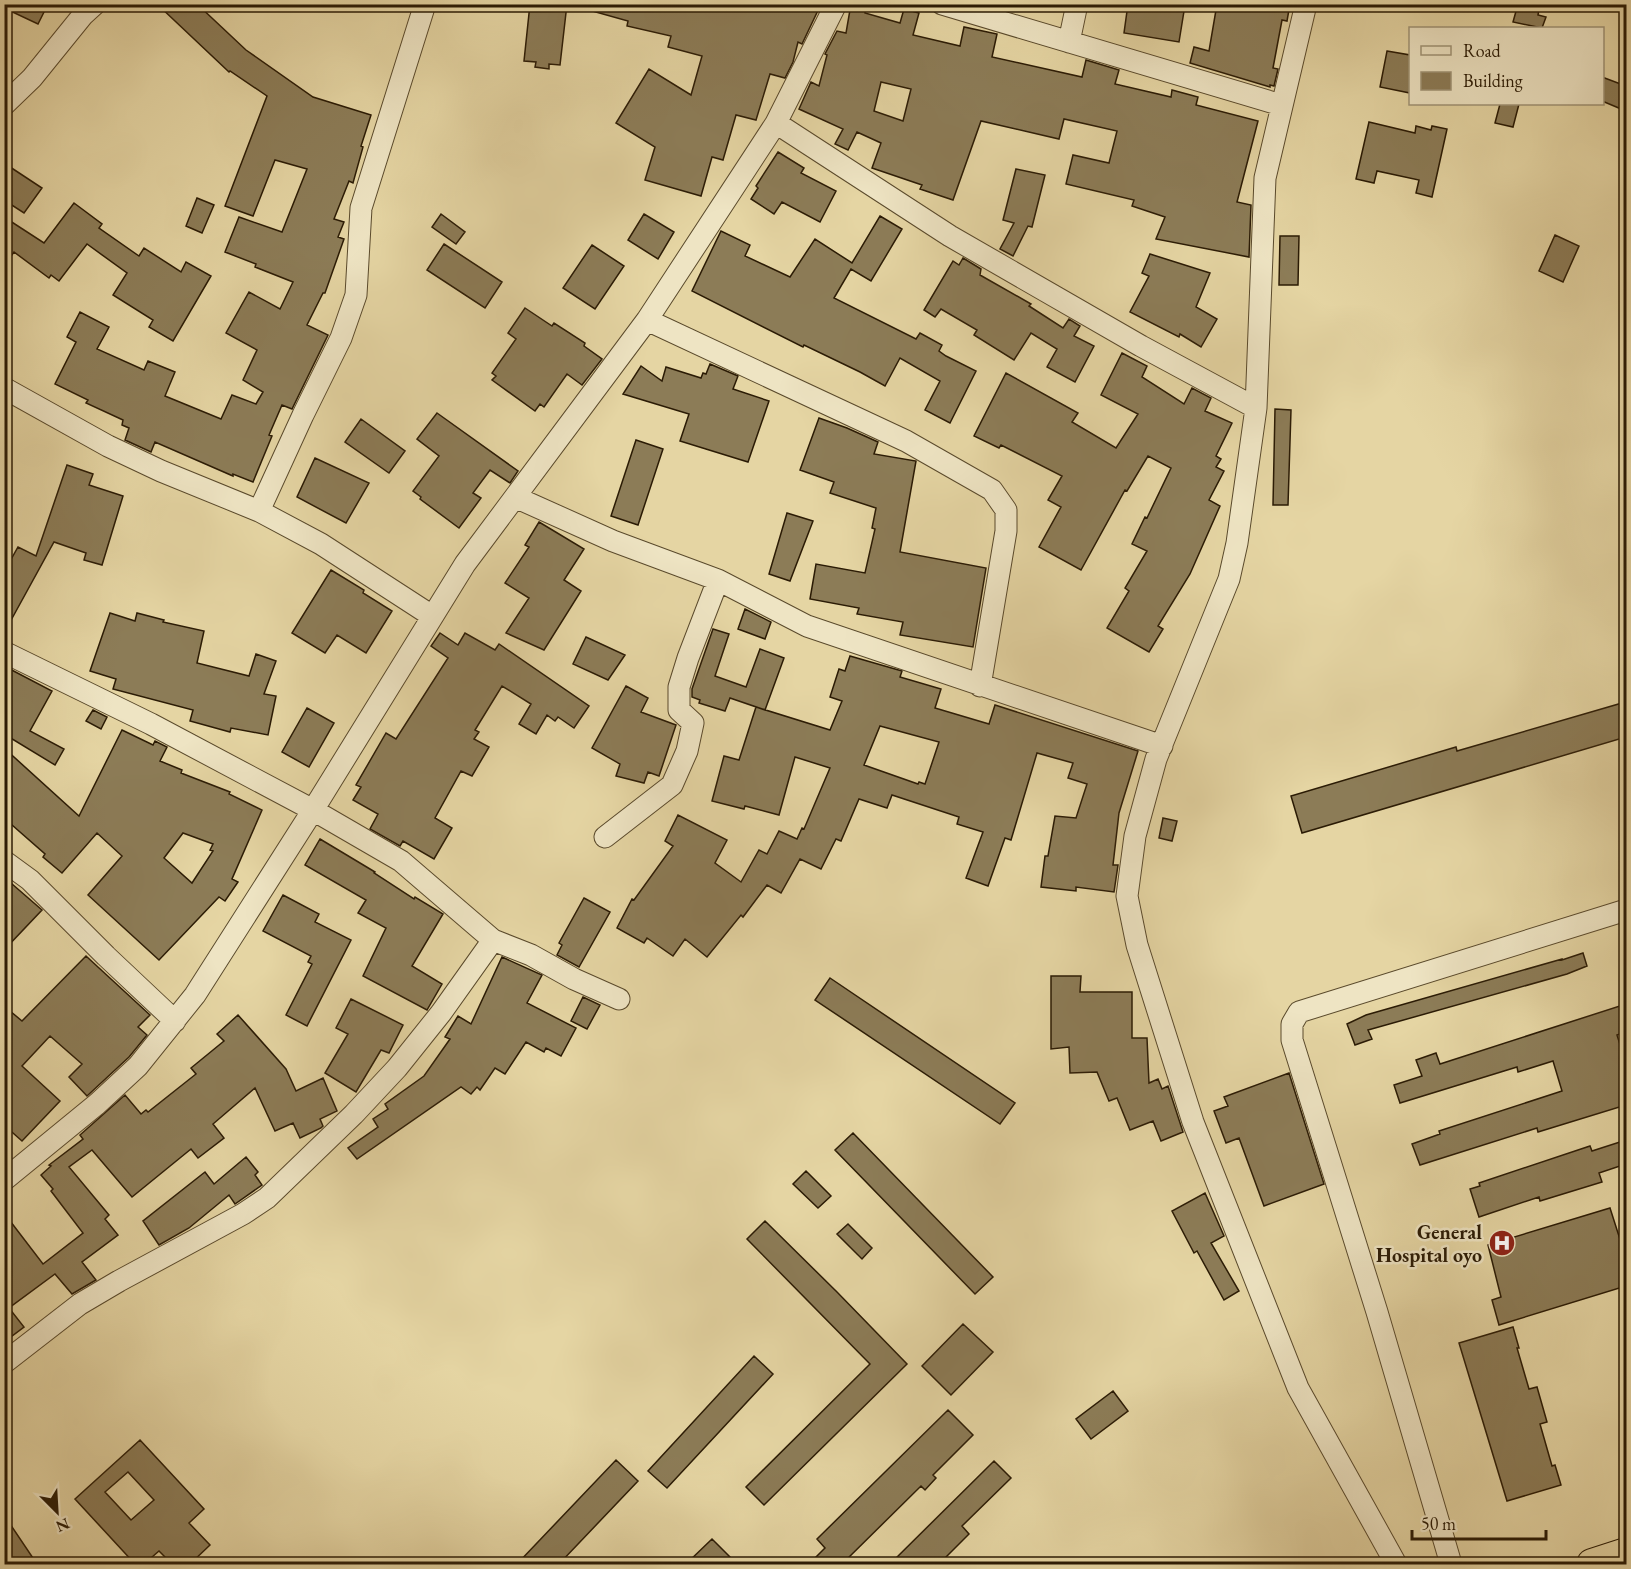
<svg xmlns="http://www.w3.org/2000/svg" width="1631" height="1569" font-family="'EB Garamond',serif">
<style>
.building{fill:#8c7c57;stroke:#2b1b05;stroke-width:1.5;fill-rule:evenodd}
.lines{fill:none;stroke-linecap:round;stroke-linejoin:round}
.minor-casing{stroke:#5a4a2c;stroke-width:23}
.highway-casing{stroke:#2b1b05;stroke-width:32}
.minor{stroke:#eee4c3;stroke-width:21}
.highway{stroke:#e5d5a3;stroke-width:30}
.labels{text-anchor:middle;stroke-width:5;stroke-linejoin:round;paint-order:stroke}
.poi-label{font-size:20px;font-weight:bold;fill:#2b1b05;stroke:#eee4c3;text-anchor:end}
</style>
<rect width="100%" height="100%" fill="#e5d5a3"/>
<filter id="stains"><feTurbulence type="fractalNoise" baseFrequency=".00333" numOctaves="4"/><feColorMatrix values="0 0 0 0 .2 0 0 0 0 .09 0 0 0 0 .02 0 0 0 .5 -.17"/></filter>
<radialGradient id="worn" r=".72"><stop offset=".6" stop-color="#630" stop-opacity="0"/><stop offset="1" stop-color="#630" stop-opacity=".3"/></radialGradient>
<!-- building -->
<path class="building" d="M4 4H48L38 24 4 8Z
M157 4H197L246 50 313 97 371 115 361 146 363 147 353 183 349 181 334 219 344 222 338 237 344 239 325 293H323L307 325 328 335 292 409 282 405 269 435 272 436 253 482 233 474V476L155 442 151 452 125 440 129 428 122 425 123 420 86 403 88 400 55 384 76 342 67 337 80 312 109 327 97 349 144 370 148 361 175 372 165 396 221 419 232 395 256 404 263 392 243 380 257 350 226 333 249 292 280 309 293 282 255 267 256 264 225 252 239 217 282 232 307 169 275 160 253 216 225 206 267 96 230 71 229 72Z
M530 4H567L560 65 549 64V69L535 67 536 62 524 61Z
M586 4H821L802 44 798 42 793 62 785 78 770 74 756 120 736 115 723 160 712 157 701 196 645 180 655 147 616 123 649 69 691 95 702 56 668 47 671 36 627 26 628 21 585 9Z
M851 4H866L865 13 900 23 904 9 919 13 913 35 960 46 964 27 997 34 992 57 1082 77 1086 60 1119 70 1115 84 1171 97 1172 90 1198 97 1196 105 1258 121 1237 202 1251 205 1249 257 1156 239 1165 217 1132 206 1134 200 1066 184 1073 155 1109 163 1117 131 1064 119 1059 139 981 121 953 200 920 189 922 185 872 168 881 143 857 132 848 150 835 144 843 129 799 109 811 82 819 86 827 55 825 54 837 31 846 33ZM881 82 911 89 903 121 874 111Z
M1128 4H1147L1184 11 1179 42 1124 33Z
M1217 4H1290L1287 21 1282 20 1273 68 1278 69 1274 86 1270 85V87L1190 63 1194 47 1209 51Z
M1518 4H1540L1538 15 1546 17 1542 28 1513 22Z
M1387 51 1410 55V93L1380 87Z
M1602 77 1626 86V111L1602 101Z
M1500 104H1519L1513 127 1495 123Z
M1369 122 1415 133 1416 126 1431 130 1432 126 1447 129 1432 197 1416 193 1419 180 1377 171 1374 183 1356 179Z
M778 152 804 168 801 173 836 191 820 222 782 202 774 214 751 199 758 188 756 186Z
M4 163 42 188 24 213 4 200Z
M1016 169 1045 175 1032 227 1028 226 1013 256 1000 249 1014 223 1003 220Z
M197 198 214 205 202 233 186 226Z
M74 203 102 224 99 228 139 256 144 248 181 272 186 262 211 276 173 341 149 327 153 320 113 295 127 273 87 244 59 281 51 275 49 278 14 252 4 266V217L44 243Z
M441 214 465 232 456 244 432 227Z
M644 214 674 232 658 259 628 240Z
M880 216 902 229 871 281 851 269 834 298 916 339 920 333 942 345 939 351 946 356 976 371 950 423 925 410 940 381 900 358 885 386 860 372 804 345 803 347 692 291 721 231 750 245 745 256 790 277 815 239 852 263Z
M1555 235 1579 246 1563 282 1539 271Z
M1280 236H1299L1298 285H1279Z
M444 244 502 282 485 308 427 270Z
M592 245 624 266 595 309 563 288Z
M1150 254 1210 273 1196 307 1217 319 1201 347 1180 334 1179 337 1130 312 1149 276 1142 273Z
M963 258 981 269 980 275 1031 304 1029 306 1063 328 1069 319 1080 326 1074 336 1094 346 1075 382 1047 367 1057 349 1031 333 1014 360 974 335 977 330 941 309 935 317 924 310 953 261 959 265Z
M525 308 552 326 554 323 585 343 584 346 602 359 582 385 567 374 544 407 540 404 535 411 492 380 496 376 492 373 516 339 508 333Z
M1122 353 1147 366 1142 377 1184 404 1192 388 1211 398 1205 411 1232 423 1216 456 1221 459 1216 467 1224 471 1209 500 1220 506 1190 574 1158 626 1163 629 1149 652 1107 628 1129 591 1125 588 1147 551 1132 544 1145 517 1147 518 1171 468 1148 456 1127 491 1125 490 1081 570 1039 547 1061 507 1048 500 1062 476 1001 445 999 448 974 436 1006 373 1078 413 1072 422 1116 448 1138 414 1101 395Z
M710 364 738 376 733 389 769 401 748 462 680 441 689 414 623 394 641 366 662 381 666 367 701 378 703 373 706 374Z
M1275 409 1291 410 1288 505H1273Z
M437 413 518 471 510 483 490 470 473 493 481 498 459 528 420 499 421 497 413 491 439 456 417 439Z
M819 418 847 428 878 442 874 454 916 461 900 552 986 568 973 647 900 635 903 622 857 614 859 608 810 599 816 564 865 573 875 529 872 528 876 508 830 493 834 482 800 470Z
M361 419 405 451 389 473 345 442Z
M636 440 663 449 638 525 611 516Z
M315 458 369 483 346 523 297 497Z
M67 465 93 474 89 485 123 496 102 565 84 560 86 553 54 542 4 633V572L18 547 36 556Z
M787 513 813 521 790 581 769 574Z
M539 522 584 549 564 580 581 591 544 650 506 633 529 598 505 583 529 547 525 545Z
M331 570 364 590 363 593 392 611 366 653 337 635 325 653 292 633Z
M745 609 771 622 765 639 738 629Z
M110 613 135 621 137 613 164 620 163 622 204 631 197 663 249 676 256 654 276 661 264 694 276 696 268 735 231 728 230 732 190 721 193 710 113 689 116 679 90 671Z
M713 629 729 634 715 676 746 687 760 649 784 658 765 710 730 698 725 711 699 703 700 700 692 697V689Z
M440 633 458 645 465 633 495 650 499 644 589 706 574 728 558 717 555 721 547 715 536 734 519 724 531 704 502 686 475 730 479 732 474 739 489 747 472 776 461 771 435 818 452 828 434 859 403 841 400 846 370 829 378 814 353 800 361 787 356 785 386 733 396 739 448 658 431 646Z
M586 637 625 655 608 680 573 664Z
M850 656 902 671 900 677 941 689 935 708 989 724 995 705 1138 751 1119 813 1113 865H1118L1114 892 1076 887V891L1041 887 1045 856H1048L1055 816 1076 818 1087 784 1068 778 1073 763 1037 753 1011 840 1005 838 988 886 966 878 983 832 957 824 959 817 892 795 887 808 859 799 841 841 836 839 821 869 800 859 781 893 767 885 743 917 741 915 707 957 685 939 673 956 647 938 644 943 617 928 632 899 634 900 673 846 665 841 678 815 727 840 715 863 741 882 759 850 767 854 779 831 797 839 802 828 804 829 830 768 795 757 779 815 745 806 744 809 712 801 724 756 739 760 756 707 830 730 842 701 830 697 839 669 845 671ZM880 726 939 742 925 784 919 782 918 784 864 765Z
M4 666 52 691 30 731 64 749 55 765 4 734Z
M626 686 648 698 641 712 676 725 659 776 648 772 644 783 616 776 620 764 592 748Z
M1622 703 1626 719V737L1302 833 1291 796 1456 747 1457 751Z
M307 708 334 723 309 767 282 752Z
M93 710 107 717 101 729 86 721Z
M122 730 153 745 155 741 167 747 160 761 182 770 181 773 230 792 229 794 262 810 232 879 238 882 225 901 219 897 159 960 88 895 122 856 97 833 62 873 43 857 45 854 4 818V748L79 816ZM183 833 213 844 210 850 213 851 192 883 164 858Z
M1163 818 1177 821 1172 841 1159 838Z
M320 839 375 872 374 873 414 899 415 897 443 914 412 966 442 984 427 1010 363 976 386 928 358 913 366 900 305 865Z
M4 877 42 910 4 950Z
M283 895 319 914 315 922 351 940 307 1026 286 1015 312 964 308 962 311 956 263 931Z
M584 898 610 912 579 967 557 955 562 945 559 943Z
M1583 953 1587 966 1567 974 1368 1030 1372 1039 1355 1045 1347 1024 1366 1015 1562 959V960Z
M86 956 150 1015 138 1027 147 1035 129 1057 87 1096 69 1077 82 1064 50 1036 22 1066 60 1101 22 1141 4 1125V1062L11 1055 4 1050V1006L22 1021Z
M502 957 542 975 527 1003 576 1028 561 1056 546 1048 544 1052 526 1042 505 1074 495 1068 480 1090 477 1087 471 1094 461 1087 357 1159 348 1148 378 1127 373 1119 388 1109 385 1104 424 1076 450 1039 445 1037 458 1016 471 1024Z
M1051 976H1081L1080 992H1132V1038H1147L1149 1083 1158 1079 1162 1089 1168 1086 1183 1132 1161 1141 1153 1121 1130 1130 1117 1098 1109 1101 1097 1072 1070 1073 1069 1047 1051 1049Z
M830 978 1015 1103 1000 1124 815 1000Z
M583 997 600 1005 587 1029 571 1021Z
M351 999 403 1025 389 1053 381 1050 356 1092 325 1073 348 1034 336 1028Z
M1626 1004V1032L1617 1035 1626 1064V1105L1538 1132 1537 1128 1420 1165 1412 1144 1440 1134 1439 1131 1562 1091 1553 1061 1518 1072 1517 1067 1400 1103 1394 1085 1422 1076 1416 1060 1436 1053 1440 1064Z
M238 1015 286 1069 296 1091 323 1078 337 1111 320 1119 323 1126 321 1128 300 1138 293 1123 275 1131 255 1088 213 1124 224 1138 198 1158 191 1149 132 1197 92 1150 69 1167 109 1215 105 1219 118 1235 82 1262 96 1280 72 1294 55 1274 9 1308 24 1327 4 1342V1213L43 1264 83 1233 51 1191 53 1189 41 1175 51 1166 49 1165 83 1139 80 1135 125 1095 141 1114 146 1110 148 1112 196 1074 191 1068 224 1041 217 1034Z
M1289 1073 1324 1184 1264 1206 1239 1138 1226 1143 1214 1111 1228 1106 1224 1097Z
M853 1133 993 1277 975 1294 835 1150Z
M1626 1140V1164L1599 1173 1602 1182 1540 1201 1539 1197 1479 1217 1470 1189 1480 1186 1479 1183 1590 1146 1592 1151Z
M246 1157 258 1172 255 1175 262 1185 235 1204 229 1195 189 1228 159 1245 143 1221 205 1172 214 1184Z
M806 1171 831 1196 818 1208 793 1184Z
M1205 1193 1224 1236 1211 1243 1239 1291 1224 1300 1197 1251 1194 1253 1172 1211Z
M1610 1208 1626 1258V1286L1499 1325 1492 1300 1501 1297 1488 1245Z
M765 1221 837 1292 907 1364 764 1505 746 1487 870 1364 747 1239Z
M848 1224 872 1248 862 1259 837 1234Z
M963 1324 993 1352 951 1395 922 1366Z
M1513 1327 1519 1348H1517L1529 1389 1537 1387 1547 1422 1540 1424 1552 1466 1555 1465 1561 1485 1507 1501 1459 1343Z
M754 1356 773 1374 667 1488 648 1471Z
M1113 1391 1128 1411 1091 1439 1076 1419Z
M948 1410 973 1435 933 1475 936 1478 925 1490 921 1486 842 1564H809L825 1548 817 1539Z
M140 1440 204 1509 189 1523 210 1545 190 1564H172L159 1551 144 1564H135L75 1499ZM128 1472 154 1500 131 1520 105 1492Z
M616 1460 638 1481 559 1564H517Z
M994 1461 1011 1478 962 1526 969 1534 939 1564H890Z
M4 1515 37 1564H15L4 1549Z
M712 1539 737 1564H686Z"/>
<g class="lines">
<defs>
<path id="minor" d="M942 4 1281 105
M1306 4 1265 178 1256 408 1237 543 1229 579 1156 759 1135 836 1127 896 1137 945 1193 1122 1298 1388 1396 1564
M1069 42 1077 4
M4 105 32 78 83 15 95 4
M776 123 950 236 1141 346 1256 408
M647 320 906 441 992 490 1006 510V531L980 686
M4 388 108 446 161 471 259 511 321 544 432 616
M515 497 613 541 718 580 807 626 1162 746
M259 511 303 415 341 338 356 295 361 208 425 4
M4 652 151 724 313 810 401 861 493 940 531 955 574 979 619 999
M605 837 672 785 687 751 693 723 679 710V687L688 658 718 580
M4 861 30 880 106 956 175 1021
M4 1180 97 1104 138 1066 195 995 313 810 465 564 647 320 776 123 836 4
M4 1363 80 1304 119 1281 243 1214 267 1198 354 1114 397 1068 441 1013 493 940
M1451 1564 1377 1312 1292 1040V1024L1299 1012 1626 910"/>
<path id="highway" d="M1592 1564 1626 1553"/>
</defs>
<!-- minor casing -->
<use href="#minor" class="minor-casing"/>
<!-- highway casing -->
<use href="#highway" class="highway-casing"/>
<!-- minor -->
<use href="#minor" class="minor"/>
<!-- highway -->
<use href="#highway" class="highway"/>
</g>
<!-- icons -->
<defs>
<symbol id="hospital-disc" viewBox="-11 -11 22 22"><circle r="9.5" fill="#8f2418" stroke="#eee4c3"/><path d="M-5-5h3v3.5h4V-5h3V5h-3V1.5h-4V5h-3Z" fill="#fff"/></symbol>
</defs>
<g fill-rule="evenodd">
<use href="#hospital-disc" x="1487" y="1228" width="30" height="30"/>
</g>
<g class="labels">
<!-- poi labels -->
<g class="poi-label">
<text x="1482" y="1239">General<tspan x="1482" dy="23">Hospital oyo</tspan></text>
</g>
</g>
<!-- margin -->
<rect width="1631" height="1569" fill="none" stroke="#e5d5a3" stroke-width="24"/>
<rect x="6" y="6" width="1619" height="1557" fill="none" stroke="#2b1b05" stroke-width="3"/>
<rect x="12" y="12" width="1607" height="1545" fill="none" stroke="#2b1b05" stroke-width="1.5"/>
<!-- legend -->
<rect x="1409" y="27" width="195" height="78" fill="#eee4c3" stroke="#a09477" stroke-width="1.5"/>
<rect x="1421" y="46" width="30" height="9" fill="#eee4c3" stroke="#a09477" stroke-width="1.5"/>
<text x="1463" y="57" font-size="18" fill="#2b1b05">Road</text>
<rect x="1421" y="72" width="30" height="18" fill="#8c7c57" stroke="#a09477" stroke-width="1.5"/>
<text x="1463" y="87" font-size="18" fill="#2b1b05">Building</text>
<!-- north arrow -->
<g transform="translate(57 1512) rotate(156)" stroke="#eee4c3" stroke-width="4.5" paint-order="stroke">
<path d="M0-4.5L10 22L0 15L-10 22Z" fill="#2b1b05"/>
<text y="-9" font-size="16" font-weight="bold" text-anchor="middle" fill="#2b1b05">N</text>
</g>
<!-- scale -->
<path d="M1412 1530v9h134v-9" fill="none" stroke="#2b1b05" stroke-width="3"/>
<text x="1421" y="1530" font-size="18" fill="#2b1b05" stroke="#eee4c3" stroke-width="4.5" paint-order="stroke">50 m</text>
<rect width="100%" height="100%" filter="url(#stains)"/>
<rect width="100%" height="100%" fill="url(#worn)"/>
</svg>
